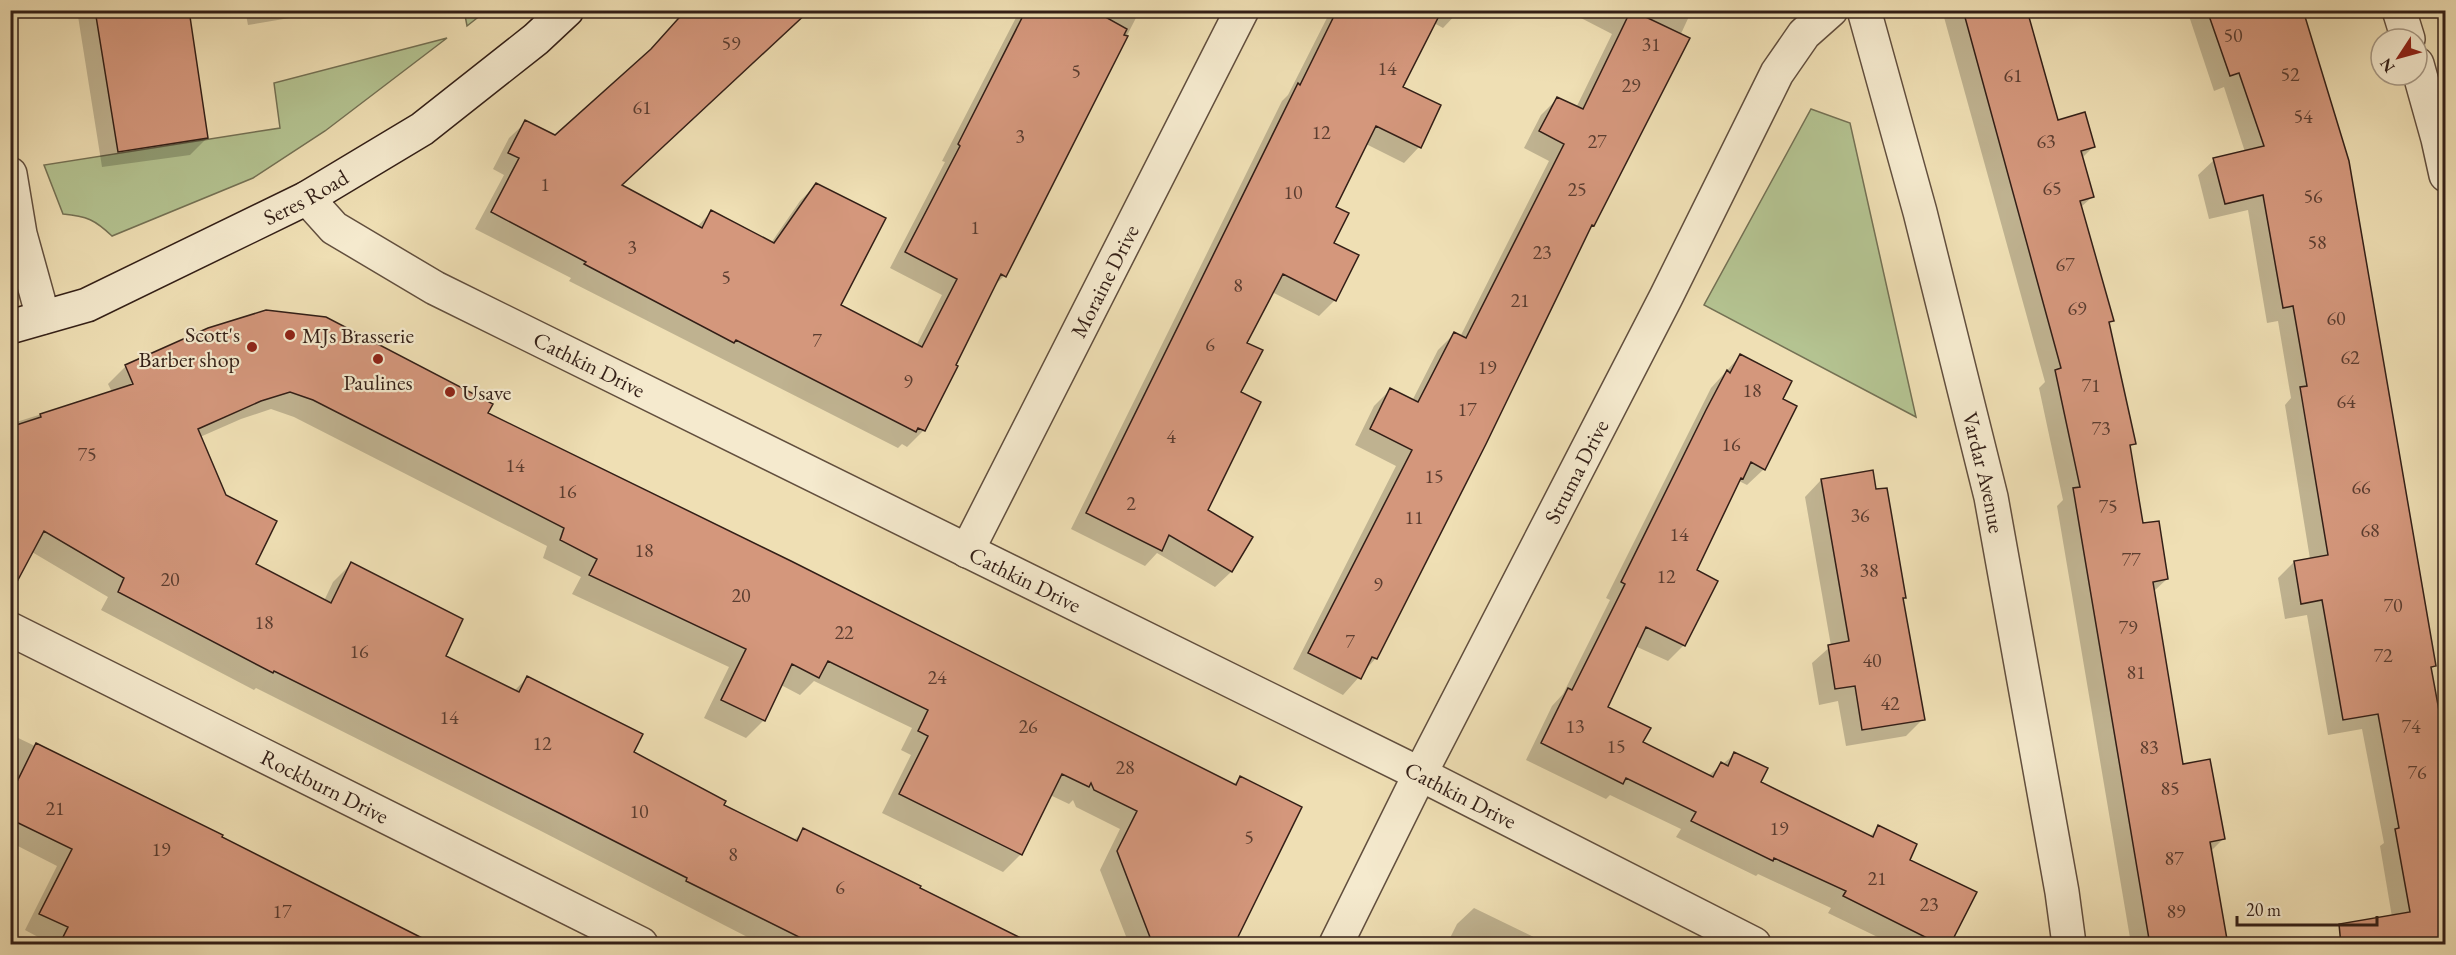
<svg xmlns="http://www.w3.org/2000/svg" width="2456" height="955" font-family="'EB Garamond',serif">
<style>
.green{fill:#b4c391;stroke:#747154;stroke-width:1.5}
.shadow{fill:#0003}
.building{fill:#d4977c;stroke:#331f17;stroke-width:1.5}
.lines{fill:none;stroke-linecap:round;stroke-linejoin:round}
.street-casing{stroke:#624f3e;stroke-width:36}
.secondary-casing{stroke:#331f17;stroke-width:36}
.street{stroke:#f5eace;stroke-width:33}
.secondary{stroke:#f5eace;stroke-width:33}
.poi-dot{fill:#8f2418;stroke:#f5eace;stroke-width:2}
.labels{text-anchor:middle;stroke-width:4.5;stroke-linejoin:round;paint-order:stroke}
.number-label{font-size:20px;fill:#5b3d30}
.street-label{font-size:22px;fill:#331f17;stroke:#f5eace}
.poi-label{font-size:22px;fill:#331f17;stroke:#f5eace;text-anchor:start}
</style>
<rect width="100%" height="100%" fill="#efdfb4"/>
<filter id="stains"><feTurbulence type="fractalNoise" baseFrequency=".00333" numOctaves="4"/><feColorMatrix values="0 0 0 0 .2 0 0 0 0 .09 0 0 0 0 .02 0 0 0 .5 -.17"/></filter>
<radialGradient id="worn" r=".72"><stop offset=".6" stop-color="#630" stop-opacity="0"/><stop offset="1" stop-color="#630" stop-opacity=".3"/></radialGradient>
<!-- green -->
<path class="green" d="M464 10H486V11L467 26Z
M447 38 325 131 253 178 112 236C95 220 87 216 63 214L44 165 280 128 274 83Z
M1811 109 1850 123 1916 417 1704 305Z"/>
<!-- shadow -->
<path class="shadow" d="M77 10H187L207 138 190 155 102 167Z
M245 10H337L248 25Z
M1020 10H1140L1004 276 993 287 924 430 907 447 902 444 898 448 569 281 571 278 475 229 504 175 493 169 509 138 526 122 620 186 697 227 711 212 771 243 800 201 816 185 839 306 916 346 942 295 890 268 945 162 942 161Z
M1331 10H1460L1443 28 1434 23 1401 87 1419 147 1404 163 1366 144 1334 208 1332 244 1335 300 1319 316 1272 292 1245 343 1239 393 1206 511 1251 538 1231 572 1215 587 1157 553 1145 566 1071 529 1282 101 1288 95Z
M1582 10H1692L1592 225 1588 229 1376 658 1343 695 1293 669 1396 466 1355 445 1374 406 1390 390 1412 401 1438 350 1454 334 1460 337 1549 161 1524 148 1541 115 1557 99 1576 108 1612 34 1579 17Z
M1942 10H2025L2057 122 2093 147 2081 159 2092 197 2080 208 2112 321 2108 324 2135 443 2129 448 2142 525 2167 579 2153 592 2182 765 2223 839 2211 851 2228 944H2131L2057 506 2063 500 2039 388 2045 382Z
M2187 10H2303L2435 665 2430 670 2446 754V944H2354L2392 917 2380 846 2384 843 2362 729 2328 735 2307 615 2285 619 2278 578 2294 562 2310 559 2285 405 2291 398 2278 321 2267 323 2248 210 2209 219 2198 175 2214 160 2245 152 2224 87 2214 91Z
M1740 356 1781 400 1764 469 1747 485 1739 481 1695 571 1684 645 1668 661 1635 646 1606 708 1641 743 1708 776 1735 754 1759 782 1869 837 1879 827 1908 860 1949 944H1892L1828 913 1831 908 1758 874 1756 876 1676 837 1681 829 1610 795 1606 799 1526 760 1552 706 1563 694 1610 600 1606 598 1711 388Z
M126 366 486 413 1233 785 1241 777 1233 944H1129L1100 870 1120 829 1076 807 1073 800 1069 804 1050 795 1021 854 1003 872 882 813 911 755 901 750 912 728 814 681 800 695 781 685 764 720 746 738 704 718 729 667 572 594 581 577 543 558 547 546 294 417 271 409 241 419 200 437 254 565 324 601 333 582 351 564 444 657 514 691 527 678 632 753 722 805 793 841 804 830 1021 944H761L539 830 256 688 254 690 101 610 108 597 32 552 10 578V424L112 392 108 384Z
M1821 480 1875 491 1905 597 1902 600 1923 719 1906 736 1846 746 1838 701 1819 705 1812 663 1831 646 1805 497Z
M10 734 221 836 220 838 433 944H34L38 937 25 930 57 866 10 842Z
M1474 908 1548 944H1447L1457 924Z
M1097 938 1110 944H1091Z"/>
<!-- building -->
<path class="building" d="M95 10H189L208 138 118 152Z
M686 10H810L622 185 702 228 711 210 774 243 816 183 886 218 841 305 922 347 957 279 905 252 960 146 958 144 1026 10H1093L1127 29 1124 35 1128 36 1006 277 1001 274 956 365 958 366 925 431 918 428 916 432 736 340 734 343 584 264 586 262 491 212 519 158 508 153 525 120 555 135 651 49Z
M1337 10H1442L1403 87 1441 105 1421 148 1376 126 1336 207 1349 213 1334 243 1359 255 1336 301 1283 274 1247 343 1263 350 1241 392 1261 402 1208 510 1253 537 1232 572 1169 535 1162 551 1086 513 1298 83 1300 85Z
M1631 10 1690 38 1594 226 1592 225 1486 444 1377 659 1372 657 1361 679 1308 653 1412 450 1370 429 1390 388 1418 402 1454 332 1466 338 1564 144 1539 131 1557 97 1583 109Z
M1963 10H2027L2058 120 2085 112 2095 147 2081 151 2094 197 2080 201 2114 321 2109 322 2136 444 2130 445 2143 523 2159 521 2168 579 2153 582 2183 764 2210 759 2225 839 2210 842 2228 945H2150L2073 488 2080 487 2055 370 2061 368Z
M2207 10H2303L2349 161 2436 666 2431 667 2445 743V945H2341L2339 924 2410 912 2395 829 2399 828 2378 714 2343 720 2322 600 2301 604 2294 561 2328 555 2300 387 2307 386 2293 306 2283 308 2263 195 2225 204 2213 158 2264 146 2239 73 2230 76Z
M266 310 326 317 493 404 488 413 791 561 1236 785 1240 776 1302 807 1234 945H1153L1117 851 1137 811 1094 790 1091 783 1089 787 1062 774 1022 855 899 794 928 736 918 731 928 710 828 661 819 678 792 664 765 721 721 700 746 649 589 575 597 559 560 540 564 528 313 400 290 392 261 401 198 429 226 495 277 521 256 564 331 603 351 562 463 619 446 656 519 692 527 676 643 734 634 752 726 801 724 805 797 841 803 828 921 886 920 888 1035 945H815L686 881 687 878 557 812 274 671 273 673 118 592 124 578 44 531 10 595V427L41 417 40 414 133 384 125 365 208 328Z
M1740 354 1792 381 1783 399 1797 406 1765 470 1751 462 1743 479 1741 478 1697 570 1718 581 1685 646 1646 627 1608 707 1651 728 1643 742 1713 777 1721 762 1728 766 1734 752 1768 768 1761 782 1873 837 1878 825 1917 844 1910 860 1977 892 1950 945H1941L1843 896 1846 891 1774 858 1773 861 1691 821 1696 812 1626 778 1623 784 1541 743 1568 688 1572 690 1625 584 1621 582 1706 410 1727 370 1730 373Z
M1873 470 1876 489 1887 488 1906 598H1903L1925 720 1862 730 1855 686 1835 689 1828 645 1849 641 1821 479Z
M36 743 223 835 222 837 436 945H59L68 927 39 914 72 849 10 819V796Z"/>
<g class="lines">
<defs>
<g id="street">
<path id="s1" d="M1864 10 1920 212 1991 497 2062 892 2069 944"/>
<path d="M2399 10 2408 39"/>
<path d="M2417 64 2438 139 2446 175"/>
<path d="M10 174 20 234 43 317"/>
<path id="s2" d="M307 198 334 228 435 288 1420 774 1754 944"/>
<path id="s3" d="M967 551 1242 10"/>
<path id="s4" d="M10 629 641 944"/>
<path id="s5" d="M1336 944 1420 774 1666 297 1777 73 1804 34 1831 10"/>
</g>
<g id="secondary">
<path id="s6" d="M10 327 87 305 307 198 422 129 536 39 567 10"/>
</g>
</defs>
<!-- street casing -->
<use href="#street" class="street-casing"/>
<!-- secondary casing -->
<use href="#secondary" class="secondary-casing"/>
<!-- street -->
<use href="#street" class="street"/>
<!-- secondary -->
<use href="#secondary" class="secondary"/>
</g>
<!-- markers -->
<g class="poi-dot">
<circle cx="290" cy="335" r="6"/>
<circle cx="252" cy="347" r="6"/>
<circle cx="378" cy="359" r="6"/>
<circle cx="450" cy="392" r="6"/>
</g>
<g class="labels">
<!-- number labels -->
<g class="number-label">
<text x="2233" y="42">50</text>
<text x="731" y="50">59</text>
<text x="1651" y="51">31</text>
<text x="1387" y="75">14</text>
<text x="1076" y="78">5</text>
<text x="2290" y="81">52</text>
<text x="2013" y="82">61</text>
<text x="1631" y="92">29</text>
<text x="642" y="114">61</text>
<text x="2303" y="123">54</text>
<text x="1321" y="139">12</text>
<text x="1020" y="143">3</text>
<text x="1597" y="148">27</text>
<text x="2046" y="148">63</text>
<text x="545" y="191">1</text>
<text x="2052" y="195">65</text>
<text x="1577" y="196">25</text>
<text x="1293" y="199">10</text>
<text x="2313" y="203">56</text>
<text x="975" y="234">1</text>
<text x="2317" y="249">58</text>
<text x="632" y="254">3</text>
<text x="1542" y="259">23</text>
<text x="2065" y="271">67</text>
<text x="726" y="284">5</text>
<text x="1238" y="292">8</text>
<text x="1520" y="307">21</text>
<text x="2077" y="315">69</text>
<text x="2336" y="325">60</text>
<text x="817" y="347">7</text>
<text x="1210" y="351">6</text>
<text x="2350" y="364">62</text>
<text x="1487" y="374">19</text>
<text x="908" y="388">9</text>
<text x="2091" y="392">71</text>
<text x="1752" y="397">18</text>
<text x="2346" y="408">64</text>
<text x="1467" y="416">17</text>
<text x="2101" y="435">73</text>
<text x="1171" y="443">4</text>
<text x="1731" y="451">16</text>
<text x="87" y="461">75</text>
<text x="515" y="472">14</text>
<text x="1434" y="483">15</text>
<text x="2361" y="494">66</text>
<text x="567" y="498">16</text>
<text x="1131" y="510">2</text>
<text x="2108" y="513">75</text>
<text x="1860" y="522">36</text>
<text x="1414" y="524">11</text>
<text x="2370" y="537">68</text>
<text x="1679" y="541">14</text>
<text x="644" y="557">18</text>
<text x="2131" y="566">77</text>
<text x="1869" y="577">38</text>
<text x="1666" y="583">12</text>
<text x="170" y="586">20</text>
<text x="1378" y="591">9</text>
<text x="741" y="602">20</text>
<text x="2393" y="612">70</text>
<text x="264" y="629">18</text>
<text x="2128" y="634">79</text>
<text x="844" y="639">22</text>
<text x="1350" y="648">7</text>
<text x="359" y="658">16</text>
<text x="2383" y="662">72</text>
<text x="1872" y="667">40</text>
<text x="2136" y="679">81</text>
<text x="937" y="684">24</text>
<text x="1890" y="710">42</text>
<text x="449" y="724">14</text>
<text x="1028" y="733">26</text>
<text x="1575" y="733">13</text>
<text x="2411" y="733">74</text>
<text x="542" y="750">12</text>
<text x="1616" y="753">15</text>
<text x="2149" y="754">83</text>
<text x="1125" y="774">28</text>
<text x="2417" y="779">76</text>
<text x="2170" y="795">85</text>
<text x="55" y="815">21</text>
<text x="639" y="818">10</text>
<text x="1779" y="835">19</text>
<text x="1249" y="844">5</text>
<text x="161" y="856">19</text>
<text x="733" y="861">8</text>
<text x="2174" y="865">87</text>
<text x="1877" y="885">21</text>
<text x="840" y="894">6</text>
<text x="1929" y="911">23</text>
<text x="282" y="918">17</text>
<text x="2176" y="918">89</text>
</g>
<!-- street labels -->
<g class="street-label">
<text dy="8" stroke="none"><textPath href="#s6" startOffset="324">Seres Road</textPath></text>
<text dy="8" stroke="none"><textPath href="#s3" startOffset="303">Moraine Drive</textPath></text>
<text dy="8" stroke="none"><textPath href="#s2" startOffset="330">Cathkin Drive</textPath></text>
<text dy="8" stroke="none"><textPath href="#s5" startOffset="530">Struma Drive</textPath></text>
<text dy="8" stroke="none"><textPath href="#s1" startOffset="478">Vardar Avenue</textPath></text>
<text dy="8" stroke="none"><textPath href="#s2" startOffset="816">Cathkin Drive</textPath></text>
<text dy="8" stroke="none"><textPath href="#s4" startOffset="352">Rockburn Drive</textPath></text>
<text dy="8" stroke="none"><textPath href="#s2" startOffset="1302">Cathkin Drive</textPath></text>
</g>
<!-- poi labels -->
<g class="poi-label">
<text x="240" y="342" text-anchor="end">Scott's<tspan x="240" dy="25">Barber shop</tspan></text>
<text x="302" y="343">MJs Brasserie</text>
<text x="378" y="390" text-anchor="middle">Paulines</text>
<text x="462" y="400">Usave</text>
</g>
</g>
<!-- margin -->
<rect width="2456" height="955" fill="none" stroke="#efdfb4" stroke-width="36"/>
<rect x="12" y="12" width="2432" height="931" fill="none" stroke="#331f17" stroke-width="3"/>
<rect x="18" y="18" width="2420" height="919" fill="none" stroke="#331f17" stroke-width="1.5"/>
<!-- north arrow -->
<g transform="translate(2399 57) rotate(234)"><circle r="28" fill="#f5eace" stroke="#a79985" stroke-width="1.5"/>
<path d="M0-4.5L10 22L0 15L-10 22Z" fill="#8f2418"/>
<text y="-9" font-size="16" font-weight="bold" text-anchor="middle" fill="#331f17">N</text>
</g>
<!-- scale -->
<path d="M2237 916v9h140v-9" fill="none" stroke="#331f17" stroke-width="3"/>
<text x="2246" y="916" font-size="18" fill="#331f17" stroke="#f5eace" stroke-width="4.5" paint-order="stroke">20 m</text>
<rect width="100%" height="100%" filter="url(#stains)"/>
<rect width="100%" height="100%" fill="url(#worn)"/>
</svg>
